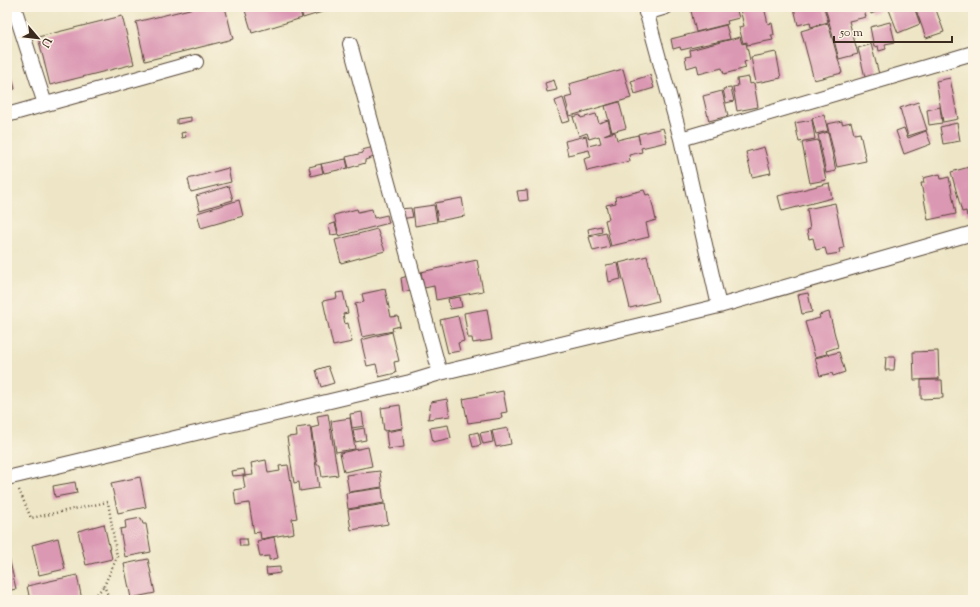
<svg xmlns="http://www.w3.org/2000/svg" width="980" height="607" font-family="'Sorts Mill Goudy',serif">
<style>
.building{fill:#db98b3}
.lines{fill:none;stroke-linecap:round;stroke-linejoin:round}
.street-casing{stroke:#564637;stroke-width:16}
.path{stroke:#564637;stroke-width:2.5;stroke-dasharray:1 3;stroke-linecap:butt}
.street{stroke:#fff;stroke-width:14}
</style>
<rect width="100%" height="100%" fill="#fcf5e5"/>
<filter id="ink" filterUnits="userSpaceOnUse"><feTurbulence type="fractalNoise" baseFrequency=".025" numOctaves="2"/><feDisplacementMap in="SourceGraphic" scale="8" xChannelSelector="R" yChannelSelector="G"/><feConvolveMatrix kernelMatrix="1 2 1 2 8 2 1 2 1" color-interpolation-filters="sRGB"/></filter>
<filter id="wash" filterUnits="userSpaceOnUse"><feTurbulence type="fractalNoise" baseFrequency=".012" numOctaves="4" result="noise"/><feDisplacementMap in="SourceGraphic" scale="16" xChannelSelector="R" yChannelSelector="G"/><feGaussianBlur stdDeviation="0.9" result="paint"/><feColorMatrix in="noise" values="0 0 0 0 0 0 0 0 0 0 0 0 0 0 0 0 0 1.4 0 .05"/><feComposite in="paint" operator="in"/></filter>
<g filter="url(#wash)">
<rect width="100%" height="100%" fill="#ede5c5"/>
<g id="blocks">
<!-- building -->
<path class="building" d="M198 7H225L233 39 145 61 136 22Z
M244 7H299L302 18 252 33Z
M300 7H338L303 18Z
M705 7H736L739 18 727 21 728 24 696 32 691 11Z
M747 7H764L768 24 772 23 774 35H771L773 40 747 45V42L743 43 739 27 744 26 740 9Z
M824 7 828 22 811 27 810 22 798 25 794 8Z
M825 7H863L866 17 849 21 858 54 839 59Z
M869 7H914L920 24 898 33 888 7 871 14Z
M915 7H935L944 32 926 38Z
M122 16 134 64 50 85 38 37Z
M890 22 895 42 885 44 886 49 879 51 878 46 874 47 870 27Z
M828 23 842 73 814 80 801 31Z
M726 25 730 39 681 50 680 47 673 49 671 39Z
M740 37 742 44 746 43 750 60 744 62 746 68 724 74 722 68 699 74 697 65 687 68 685 57 691 56 690 50Z
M871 44 879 74 865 77 858 48Z
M776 52 781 78 756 83 751 57Z
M9 65 15 89 7 91V66Z
M623 69 631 98 570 116 565 98 572 96 569 84Z
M650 75 654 88 635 94 631 81Z
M749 77 750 84 754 83 758 107 737 111 733 87 738 86 737 79Z
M950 78 958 119 943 122 936 81Z
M554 80 557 90 547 92 545 83Z
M731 88 734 101 726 103 723 89Z
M722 91 728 116 709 121 703 96Z
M563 98 570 121 562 123 555 101Z
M619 102 626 128 612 132 605 106Z
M918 102 927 130 908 136 900 108Z
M940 107 942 123 929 125 927 110Z
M596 114 599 123 608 120 611 132 604 135 615 132 617 140 638 135 640 144 638 134 663 128 667 142 641 148 642 152 629 155 630 161 587 171 584 159 591 157 589 150 568 155 565 141 586 136 588 146 601 143 599 136 589 139 587 133 579 136 573 117 580 115 581 118Z
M824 115 828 131 816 134 812 118Z
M191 117V121L177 124V119Z
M812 120 815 139 799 142 795 123Z
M842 121V124L851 122 854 134 860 133 866 161 837 167 827 124Z
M957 123 960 141 943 144 940 127Z
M904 128 908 138 926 131 931 144 904 154 896 131Z
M185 132 186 137 182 138 181 133Z
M828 132 836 171 826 173 818 135Z
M818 140 826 180 810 183 802 143Z
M374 147 377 156 365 160V163L349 168 346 157 363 153 362 150Z
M764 147 771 173 752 177 746 152Z
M346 159 348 168 324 173 321 164Z
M321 164 323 173 311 176 309 167Z
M973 166V214L967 216 966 211 962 212 951 172Z
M228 168 231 182 191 192 188 179Z
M940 174 941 179 949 177 956 214 928 220 921 183H924L923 178Z
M829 183 832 198 782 211 778 196Z
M229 186 233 200 200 210 196 196Z
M527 190 528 200 519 201 517 191Z
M644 190 646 195 650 194 656 220 646 223 649 237 611 246 605 220 609 219 606 205 616 203 615 197Z
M462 198 465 216 438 221 435 203Z
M239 200 243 216 201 228 197 213Z
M835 203 844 248 839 249 840 253 827 255 825 248 816 250 813 238 809 239 807 230 810 229 807 209Z
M434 205 437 222 415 226 413 208Z
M411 208 413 217 401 219 399 209Z
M357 209 358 212 372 209 374 218 387 215 389 223 339 236 334 215Z
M335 223 338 234 331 235 329 225Z
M601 226 602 232 589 235 588 229Z
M377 229 385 251 341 263 335 240Z
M606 233 610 247 593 251 589 237Z
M647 256 658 301 630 308 619 263Z
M477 260 483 291 436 300 434 286 424 288 421 272Z
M618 263 621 279 609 282 606 265Z
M408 276 411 290 403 292 401 278Z
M385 289 391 317 398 316 400 326 392 328 393 331 362 337 355 304 364 302 362 294Z
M343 292 348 313 343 314 345 324 348 323 352 342 333 346 323 301 337 298 336 293Z
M808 293 812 312 802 314 798 295Z
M460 297 462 307 450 309 448 299Z
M487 309 492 340 473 343 472 338H468L464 313Z
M829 312 838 347 826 351 827 354 815 357 805 322 820 318 819 315Z
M458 316 464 341 458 343 460 351 448 353 440 320Z
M392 332 399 361 394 362 396 373 379 377 376 364 367 366 361 340Z
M938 351 939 379 914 380 913 352Z
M839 352 845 372 833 376 832 373 820 376 815 358Z
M886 357H895L894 370H885Z
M328 366 334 383 321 387 316 370Z
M921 380H942L943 398 921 399Z
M503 391 507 412 501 413 502 418 468 423 463 399Z
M447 399 450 416 428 419 431 402Z
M400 405 403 428 384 431 381 408Z
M362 412 364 426 352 428 350 414Z
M328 414 338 475 322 477 320 465H317L311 428 319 426 317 416Z
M350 418 355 449 336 452 331 421Z
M448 425 451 438 433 442 430 428Z
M310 426 319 488 300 491 299 482 294 483 287 437 297 436 296 428Z
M364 428 366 440 355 442 353 430Z
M508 428 511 444 496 447 492 431Z
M402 429 404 447 388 449 386 432Z
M491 431 493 442 483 444 480 433Z
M478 432 481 445 473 447 470 434Z
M368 447 372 466 344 472 340 453Z
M266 460 268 473 280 471 279 466 288 465 297 518 292 519 294 533 261 539 260 532 254 533 249 503 236 505 234 490 245 488 243 476 253 475 251 463Z
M244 469 245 475 232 476 231 471Z
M380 471 382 487 349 492 346 475Z
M140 477 146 507 118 513 111 483Z
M75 482 77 493 55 497 53 486Z
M382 488 384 503 348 509 346 493Z
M385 504 388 524 351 530 348 510Z
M141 518 143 524H146L151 552 125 557 120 529 126 528 125 521Z
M104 524 112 559 86 565 78 531Z
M274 537 278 558 269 560V556L260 557 257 541Z
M58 538 65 569 39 575 32 545Z
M239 539H247L248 546H240Z
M7 548 16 589 7 591Z
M148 559 155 593 131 598 124 564Z
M280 567V573L267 575 266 568Z
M77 575 82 600H30L27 586Z"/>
</g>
</g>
<g filter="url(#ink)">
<use href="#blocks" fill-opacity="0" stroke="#564637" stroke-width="1"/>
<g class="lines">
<defs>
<path id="street" d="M14 7 45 104
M645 7 681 139 719 306
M646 13 666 7
M350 44 440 373
M7 115 196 62
M681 139 973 53
M7 478 410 382 440 373 719 306 973 233"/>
</defs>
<!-- street casing -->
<use href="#street" class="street-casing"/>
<!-- path -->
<path class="path" d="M19 490 31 518 108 502 117 557 104 586 110 600
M92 600 104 586"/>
<!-- street -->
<use href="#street" class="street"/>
</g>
</g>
<!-- margin -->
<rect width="980" height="607" fill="none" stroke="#fcf5e5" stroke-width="24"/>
<!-- north arrow -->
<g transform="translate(38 38) rotate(118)" stroke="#fcf5e5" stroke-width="3" paint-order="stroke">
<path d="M0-3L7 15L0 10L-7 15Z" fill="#3b2a1e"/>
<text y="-6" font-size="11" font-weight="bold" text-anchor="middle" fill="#3b2a1e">U</text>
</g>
<!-- scale -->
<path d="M834 36v6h118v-6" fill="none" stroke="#3b2a1e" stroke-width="2"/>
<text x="840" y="36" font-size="12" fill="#3b2a1e" stroke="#fcf5e5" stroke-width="3" paint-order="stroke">50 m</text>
</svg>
